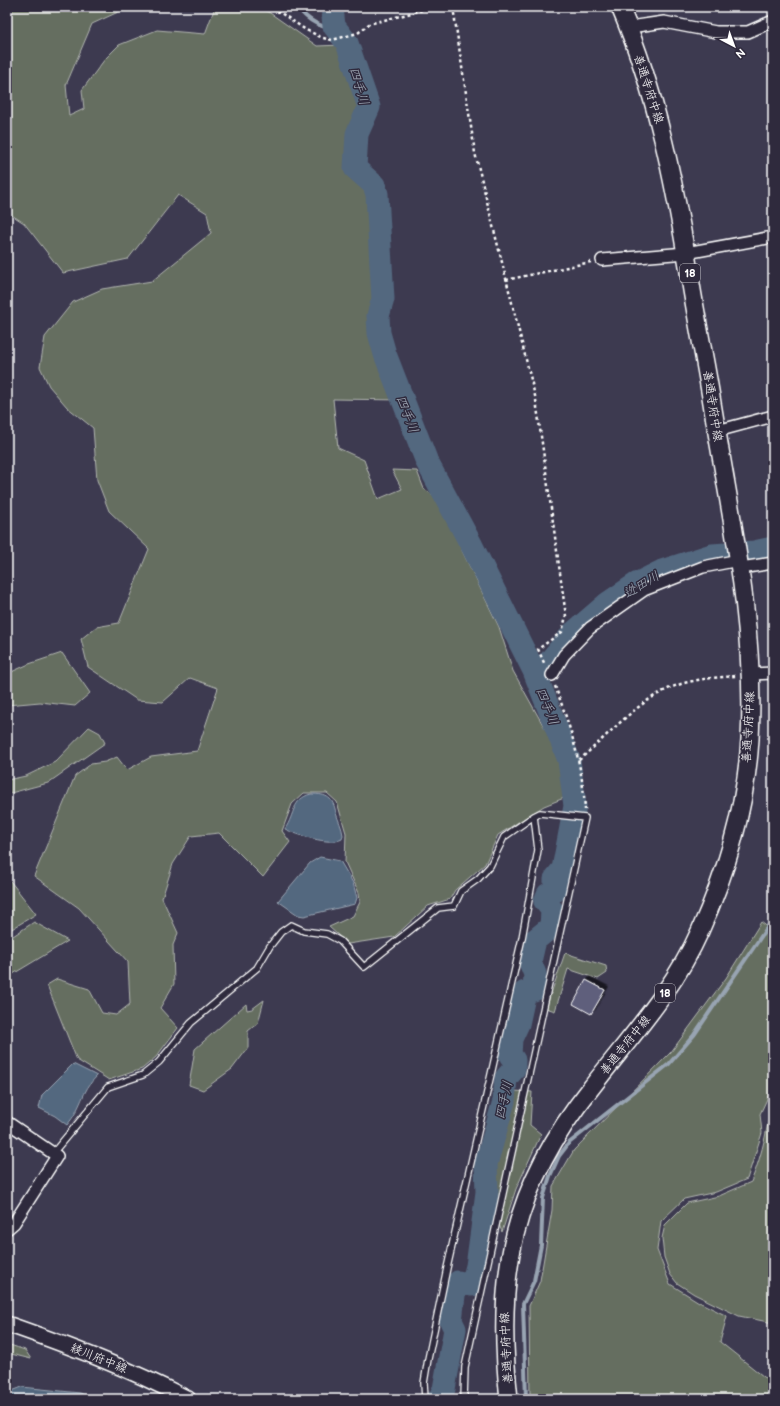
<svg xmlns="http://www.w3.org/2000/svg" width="780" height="1406" font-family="'Balsamiq Sans','Klee One',sans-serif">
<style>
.green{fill:#656e61;stroke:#b2b6b0}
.water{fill:#53677f;stroke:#98a4b2}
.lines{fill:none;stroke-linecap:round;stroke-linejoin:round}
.stream{stroke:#98a4b2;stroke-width:4}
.river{stroke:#53677f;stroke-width:23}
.building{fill:#5f5e7c;stroke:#fff;filter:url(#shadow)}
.service-casing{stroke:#fff;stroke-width:8}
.minor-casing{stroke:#fff;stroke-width:14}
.secondary-casing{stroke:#fff;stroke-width:18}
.primary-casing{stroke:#fff;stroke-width:20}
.path{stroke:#fff;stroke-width:2.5;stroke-dasharray:3 3;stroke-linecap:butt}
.service{stroke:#2f2a3d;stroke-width:5.5}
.minor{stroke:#2f2a3d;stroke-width:11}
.secondary{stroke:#2f2a3d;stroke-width:15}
.primary{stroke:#2f2a3d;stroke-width:17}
.labels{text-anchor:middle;stroke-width:3;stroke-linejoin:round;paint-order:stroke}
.shield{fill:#2f2a3d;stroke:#c1bfc5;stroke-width:1}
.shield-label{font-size:11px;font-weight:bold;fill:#fff}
.street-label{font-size:12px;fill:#fff;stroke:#2f2a3d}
.water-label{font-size:13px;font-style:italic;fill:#a9b3bf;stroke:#2f2a3d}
</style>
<defs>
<filter id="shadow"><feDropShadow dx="3.5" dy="-3.5" stdDeviation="0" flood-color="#0009"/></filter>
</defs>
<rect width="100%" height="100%" fill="#3d3a50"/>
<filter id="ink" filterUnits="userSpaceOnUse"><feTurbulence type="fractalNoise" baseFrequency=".025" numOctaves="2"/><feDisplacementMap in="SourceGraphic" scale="8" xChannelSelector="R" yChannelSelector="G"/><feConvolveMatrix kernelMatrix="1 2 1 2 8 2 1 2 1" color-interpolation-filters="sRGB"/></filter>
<g filter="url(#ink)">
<!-- green -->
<path class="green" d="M7 7H129L92 24 66 85 69 116 84 109 82 90 105 59 119 45 157 30 205 34 215 7H258L270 13 317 46 342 45 363 104 351 131 348 172 370 191 377 299 371 317 383 370 401 400 333 399 338 448 364 460 378 499 402 489 392 470 417 471 424 489 436 497 499 627 513 671 563 761 569 796 544 806 498 835 485 864 455 890 450 899 428 906 394 937 348 944 329 927 353 916 360 902 359 893 345 862 346 833 337 802 327 793H304L292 804 282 831 290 842 263 877 219 833 191 836 173 864 162 898 178 933 173 945 174 984 160 1008 178 1028 156 1057 142 1069 109 1080 77 1060 47 985 57 979 89 989 102 1013 116 1015 130 1004 128 962 79 908 34 876 75 776 91 764 105 762 117 757 127 770 151 757 197 751 218 688 190 678 163 702 137 700 88 667 81 639 96 627 119 623 149 549 109 511 97 480 93 428 67 407 49 386 40 367 45 337 73 302 102 289 152 281 211 233 207 213 178 195 128 259 63 273 24 223 7 212Z
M62 653 90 693 75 706 40 702 7 705V674L29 664Z
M89 727 100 733 105 743 48 783 7 794V780L26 776 55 762Z
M7 877 36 914 7 932Z
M34 922 68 941 8 977 7 940Z
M761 922 773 931V1086L760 1114 762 1133 747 1179 716 1192 684 1199 661 1221 657 1250 670 1284 699 1302 727 1316 720 1342 773 1384V1399H530L529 1306 540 1281 552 1210 553 1186 574 1150 671 1052 726 978Z
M565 953 606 966 607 973 598 979 568 969 555 1011 546 1008Z
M264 1000 258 1023 248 1031V1048L232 1069 203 1090 189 1085 195 1049 246 1004 247 1010 252 1009Z
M514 1091 532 1092 530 1125 541 1134 516 1189 502 1232 492 1207 497 1160Z
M773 1091V1323L739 1316 694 1294 677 1283 670 1274 664 1257 662 1238 665 1225 687 1203 719 1196 751 1182C763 1153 769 1122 773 1091Z
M7 1344 25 1350 31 1359 7 1353Z"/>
<!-- water -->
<path class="water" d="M311 794C328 794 333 798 336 813 338 820 342 827 343 835L342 839C330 846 297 835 285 829 295 814 292 799 311 794Z
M320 857 340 861 353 883 357 898 355 904 304 916 298 915 278 901 310 863Z
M73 1064 97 1076C81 1091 82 1108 67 1125L55 1116 39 1108 42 1095Z
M22 1387 80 1393 94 1399H7V1393Z"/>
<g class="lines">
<!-- stream -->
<path class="stream" d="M297 7C310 23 320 26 339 32
M526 1399 523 1304 534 1281 541 1245 543 1198 550 1176 559 1156 569 1143 669 1064 694 1035 773 919"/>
<!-- river -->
<path class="river" d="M332 7 334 26 347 43 369 107 357 134 355 168 374 185 377 194 383 299 378 316 379 333 385 354 427 462 472 546 534 671 569 760 575 806 563 869 555 879V891L548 894 545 901 552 910 551 927 535 940 530 962 535 974 534 990 525 992 518 1024 511 1039 510 1055 514 1060V1069L506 1078 504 1101 486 1164 487 1192 477 1266 472 1285 458 1282 455 1287 451 1321 455 1329 444 1389 439 1399
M534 671 549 662 572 634 608 603 636 584 662 571 712 555 754 552 773 548"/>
</g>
<!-- building -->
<path class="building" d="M586 980 605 990 591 1014 573 1004Z"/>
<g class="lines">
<defs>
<path id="service" d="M53 1153 108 1087 143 1075 159 1062 191 1023 257 968 270 946 281 932 291 925 304 931 327 934 340 941 364 967 438 908 454 906 461 891 478 879 490 866 504 837 534 816
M425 1399 424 1383 428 1359 447 1268 522 938 538 850 534 816 540 813 585 818 465 1367 464 1399"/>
<path id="minor" d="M629 29 637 26 664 22 716 32H748L773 21
M602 260 686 253 773 237
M717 431 773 416
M741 568 773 563
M750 674 773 673
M552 675 564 655 590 628 644 590 703 567 739 560
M7 1122 57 1156 14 1223 7 1229"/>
<path id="secondary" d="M7 1324C70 1346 128 1368 188 1399"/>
<path id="primary" d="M509 1399C495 1275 512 1187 591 1088 630 1037 674 990 700 931 727 871 746 805 750 739 756 627 731 518 713 409 706 365 697 322 690 278 675 185 657 94 620 7"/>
</defs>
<!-- service casing -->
<use href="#service" class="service-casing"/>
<!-- minor casing -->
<use href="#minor" class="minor-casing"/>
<!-- secondary casing -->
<use href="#secondary" class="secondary-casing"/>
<!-- primary casing -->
<use href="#primary" class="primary-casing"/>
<!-- path -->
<path class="path" d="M272 7 306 30 323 38 332 40 358 33 369 24 434 7
M453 7 475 153 536 400 566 616 562 632 538 649 545 665
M506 280 591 262
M555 686C570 726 583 766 585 810
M579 760C615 730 645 690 693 681 707 678 722 677 736 676"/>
<!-- service -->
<use href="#service" class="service"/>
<!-- minor -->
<use href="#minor" class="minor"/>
<!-- secondary -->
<use href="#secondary" class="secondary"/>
<!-- primary -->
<use href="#primary" class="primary"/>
</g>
</g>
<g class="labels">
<!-- shield labels -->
<g class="shield">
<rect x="680" y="264" width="20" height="18" rx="3"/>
<rect x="655" y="984" width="20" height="18" rx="3"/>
</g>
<g class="shield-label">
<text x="690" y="277">18</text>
<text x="665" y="997">18</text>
</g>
<!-- street labels -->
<g class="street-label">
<text transform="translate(649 89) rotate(72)" y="4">善通寺府中線</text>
<text transform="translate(713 406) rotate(81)" y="4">善通寺府中線</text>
<text transform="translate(748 727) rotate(-87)" y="4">善通寺府中線</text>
<text transform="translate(625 1045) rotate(-51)" y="4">善通寺府中線</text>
<text transform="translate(506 1348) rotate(-93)" y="4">善通寺府中線</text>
<text transform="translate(99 1358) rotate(22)" y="4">綾川府中線</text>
</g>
<!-- water labels -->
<g class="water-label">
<text transform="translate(360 86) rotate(73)" y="5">四手川</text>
<text transform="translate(408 414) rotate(69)" y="5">四手川</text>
<text transform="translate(641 584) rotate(-31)" y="5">迯田川</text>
<text transform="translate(548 706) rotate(68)" y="5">四手川</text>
<text transform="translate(503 1100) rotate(-77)" y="5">四手川</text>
</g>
</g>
<!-- margin -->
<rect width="780" height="1406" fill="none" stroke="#2f2a3d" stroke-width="24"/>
<rect x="12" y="12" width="756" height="1382" fill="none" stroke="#fff" stroke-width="1.5" filter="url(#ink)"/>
<!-- north arrow -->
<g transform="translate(734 46) rotate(139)" stroke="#2f2a3d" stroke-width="3" paint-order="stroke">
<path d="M0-3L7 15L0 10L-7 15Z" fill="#ffffff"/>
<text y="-6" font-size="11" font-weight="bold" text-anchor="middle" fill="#ffffff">N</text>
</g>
</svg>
